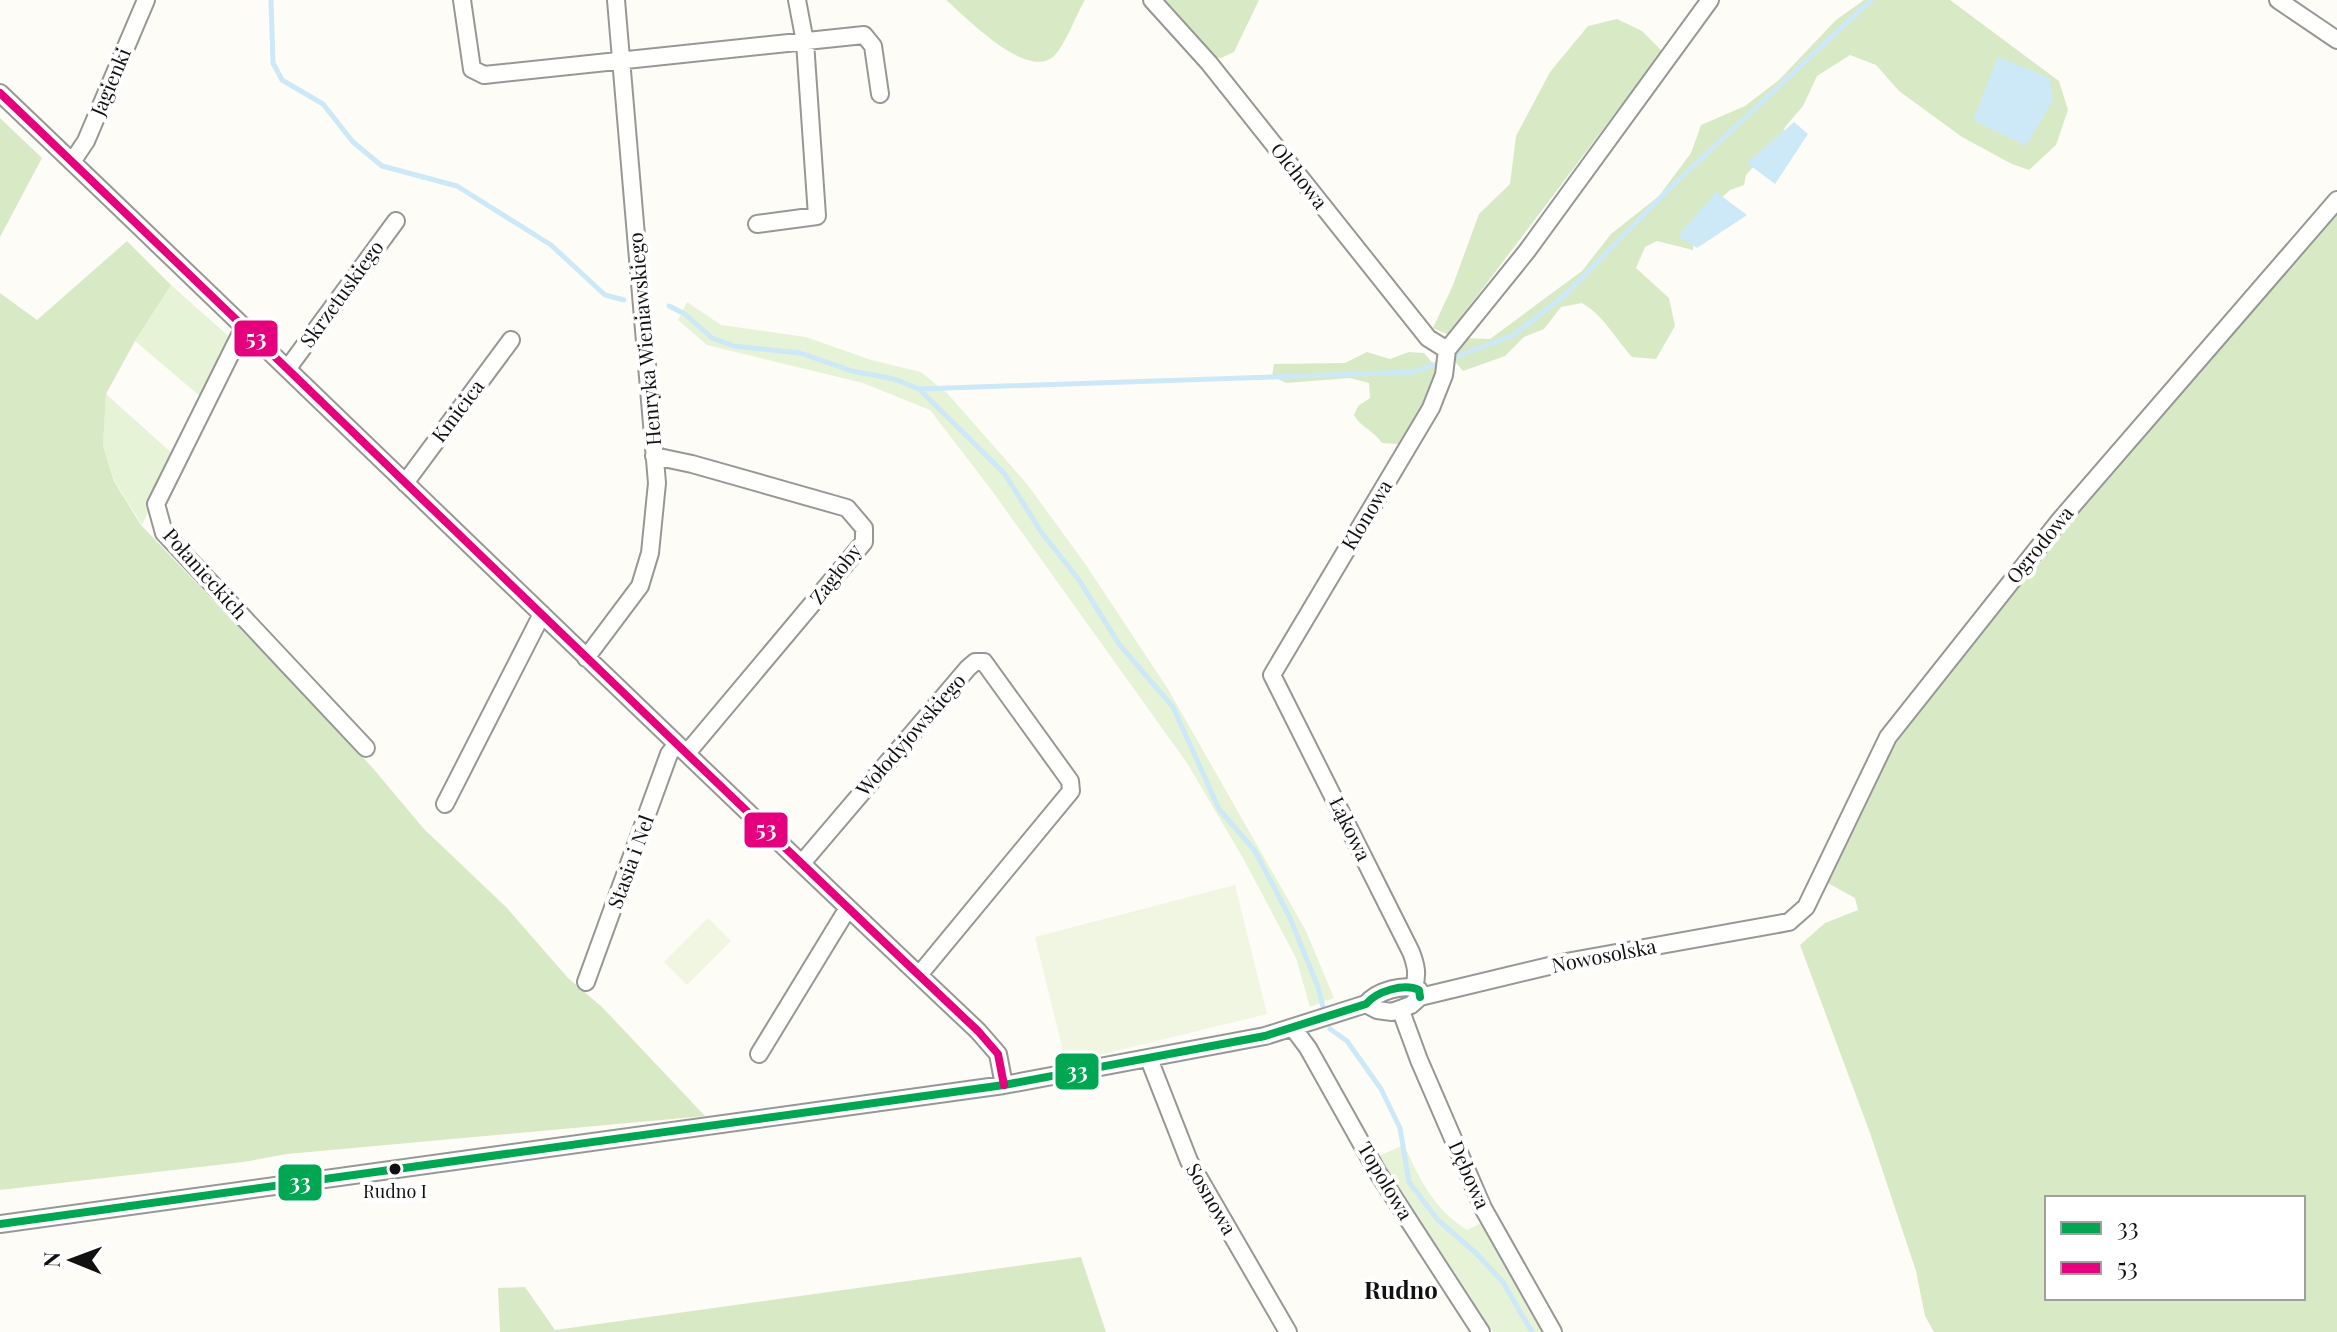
<svg xmlns="http://www.w3.org/2000/svg" width="2337" height="1332" font-family="'Playfair Display',serif">
<style>
.green{fill:#e7f3d7}
.forest{fill:#d8eac5;fill-rule:evenodd}
.pitch{fill:#f0f6e1}
.water{fill:#cde8f7}
.lines{fill:none;stroke-linecap:round;stroke-linejoin:round}
.stream{stroke:#cde8f7;stroke-width:5}
.minor-casing{stroke:#979795;stroke-width:20}
.minor{stroke:#fffffe;stroke-width:16}
.bus-1-casing{stroke:#fff;stroke-width:14}
.bus-2-casing{stroke:#fff;stroke-width:14}
.bus-1{stroke:#00a651;stroke-width:8}
.bus-2{stroke:#e5007d;stroke-width:8}
.bus-dot{fill:#111;stroke:#fff;stroke-width:3}
.labels{text-anchor:middle;stroke-width:8;stroke-linejoin:round;paint-order:stroke}
.bus-label{font-size:18px;fill:#111;stroke:#fff}
.street-label{font-size:20px;fill:#111;stroke:#fff}
.quarter-label{font-size:24px;font-weight:bold;fill:#111;stroke:#fff}
.line-badge{stroke:#fff;stroke-width:3}
.badge-label{font-size:22px;text-anchor:middle;font-weight:bold;fill:#fff}
</style>
<rect width="100%" height="100%" fill="#fdfcf7"/>
<!-- green -->
<path class="green" d="M171 285 233 340 202 398 135 341Z
M687 302 721 325 806 337 871 360 921 372 948 394 1027 484 1086 565 1168 689 1306 931 1334 998 1310 1007 1296 958 1243 858 1187 763 990 488 930 410 863 383 707 345 678 320Z
M106 394 175 456 142 525 114 480 103 446Z
M1404 1145C1420 1180 1433 1208 1467 1230L1481 1223 1547 1332H1493L1379 1156Z"/>
<!-- forest -->
<path class="forest" d="M946 0H1085C1076 15 1066 43 1055 55 1029 83 966 17 946 0Z
M1164 0H1259L1234 52 1221 58 1211 56Z
M1864 0H1950L2059 81 2068 110 2056 145 2029 170 2012 164 1962 137 1899 91 1876 65 1850 55 1817 76 1803 106 1785 127 1777 148 1763 156 1746 175 1744 185 1730 190 1694 223 1693 250 1657 241 1645 247 1636 268 1669 298 1675 326 1656 359 1632 357C1615 338 1603 315 1582 303L1561 307 1544 329 1524 337 1505 356 1463 371 1452 358 1464 338 1490 339 1582 271 1611 234 1659 196 1691 153 1701 125 1745 106 1779 80 1836 20Z
M1617 19 1642 31 1662 51 1453 328 1447 334 1433 328 1453 285 1479 214 1510 184 1516 136 1550 72 1588 26Z
M0 118 42 158 0 237Z
M2337 195V1332H1934L1925 1316 1916 1271 1870 1133 1800 945 1825 923 1858 910 1855 898 1826 882 1890 741 2062 523ZM2047 1198H2303V1298H2047Z
M127 241 171 285 135 341 106 394 103 446 114 481 141 525 371 766 424 829 506 907 568 978 602 1007 705 1116 287 1154 243 1162 0 1190V293L37 320Z
M1367 352 1390 359 1409 352 1424 353 1436 367V384L1398 444 1382 443C1373 430 1359 426 1354 415L1358 406 1370 398 1369 383 1350 378 1286 383 1272 376 1274 364 1345 363Z
M1081 1257 1106 1332H500L498 1288 525 1287 555 1330Z"/>
<!-- pitch -->
<path class="pitch" d="M1235 885 1267 1014 1066 1063 1035 937Z
M708 918 731 941 687 985 664 962Z"/>
<!-- water -->
<path class="water" d="M1998 57 2050 78 2053 100 2026 146 1973 120Z
M1794 122 1808 134 1775 184 1747 163Z
M1716 192 1747 215 1697 248 1678 236Z"/>
<g class="lines">
<!-- stream -->
<path class="stream" d="M271 0 273 63 282 80 323 104 353 142 382 166 457 186 551 245 605 295 624 300
M669 306 685 314 712 338 734 346 800 353 852 371 894 379 919 389 1004 473 1042 533 1079 580 1119 644 1173 707 1219 809 1255 851 1290 918 1318 987 1323 1007
M919 389 1414 372 1512 336 1565 295 1671 187 1871 0
M1330 1029 1347 1041 1381 1089 1400 1128 1409 1182 1438 1220 1477 1254 1503 1282 1532 1332"/>
<defs>
<path id="minor" d="M462 0 472 69 484 75 864 35 873 46 880 94
M1152 0 1209 63 1428 338 1447 350
M2278 0 2337 40
M0 93C327 405 649 721 978 1031L998 1054 1004 1085
M72 162 86 141 146 0
M757 224 817 216 805 42 797 0
M244 327 156 504 164 533 366 748
M1447 350 1527 251 1710 0
M288 368 396 221
M654 456 692 464 847 508 864 528V542L687 753
M405 483 511 340
M586 658 640 586 650 553 657 483 616 0
M445 804 542 614
M802 863 968 668 975 662H984L1070 781 1071 791 919 975
M586 982 669 754 677 744
M1414 987C1418 974 1416 965 1411 952L1272 675 1431 408 1444 375 1447 350
M1366 1004 1377 1010 1392 1012 1411 1005 1420 997 1566 962 1789 922 1806 907 1888 737 2060 520 2337 200
M1401 1011 1419 1060 1483 1208 1553 1332
M1293 1028 1308 1048 1378 1173 1481 1332
M759 1054 848 908
M1149 1059 1189 1161 1288 1332
M0 1224 1004 1085 1265 1036 1366 1004C1377 991 1404 983 1419 990L1420 997"/>
</defs>
<!-- minor casing -->
<use href="#minor" class="minor-casing"/>
<!-- minor -->
<use href="#minor" class="minor"/>
<defs>
<path id="bus-1" d="M0 1224 1004 1085 1265 1036 1366 1004C1377 991 1404 983 1419 990L1420 997"/>
<path id="bus-2" d="M0 93C327 405 649 721 978 1031L998 1054 1004 1085"/>
</defs>
<!-- bus-1 casing -->
<use href="#bus-1" class="bus-1-casing"/>
<!-- bus-2 casing -->
<use href="#bus-2" class="bus-2-casing"/>
<!-- bus-1 -->
<use href="#bus-1" class="bus-1"/>
<!-- bus-2 -->
<use href="#bus-2" class="bus-2"/>
</g>
<!-- markers -->
<circle class="bus-dot" cx="395" cy="1169" r="7"/>
<g class="labels">
<!-- bus labels -->
<g class="bus-label">
<text x="395" y="1198">Rudno I</text>
</g>
<!-- street labels -->
<g class="street-label">
<text transform="translate(111 82) rotate(-67)" y="7">Jagienki</text>
<text transform="translate(1299 176) rotate(52)" y="7">Olchowa</text>
<text transform="translate(342 294) rotate(-54)" y="7">Skrzetuskiego</text>
<text transform="translate(645 339) rotate(-95)" y="7">Henryka Wieniawskiego</text>
<text transform="translate(458 411) rotate(-53)" y="7">Kmicica</text>
<text transform="translate(1367 515) rotate(-59)" y="7">Klonowa</text>
<text transform="translate(2040 545) rotate(-51)" y="7">Ogrodowa</text>
<text transform="translate(205 574) rotate(48)" y="7">Połanieckich</text>
<text transform="translate(836 574) rotate(-52)" y="7">Zagłoby</text>
<text transform="translate(911 735) rotate(-49)" y="7">Wołodyjowskiego</text>
<text transform="translate(1350 829) rotate(64)" y="7">Łąkowa</text>
<text transform="translate(631 862) rotate(-70)" y="7">Stasia i Nel</text>
<text transform="translate(1604 956) rotate(-11)" y="7">Nowosolska</text>
<text transform="translate(1469 1175) rotate(66)" y="7">Dębowa</text>
<text transform="translate(1385 1181) rotate(59)" y="7">Topolowa</text>
<text transform="translate(1211 1199) rotate(60)" y="7">Sosnowa</text>
</g>
<!-- quarter labels -->
<g class="quarter-label">
<text x="1401" y="1299">Rudno</text>
</g>
</g>
<g class="line-badge">
<rect x="233" y="319" width="46" height="39" rx="8" fill="#e5007d"/>
<rect x="743" y="811" width="46" height="38" rx="8" fill="#e5007d"/>
<rect x="1054" y="1052" width="46" height="39" rx="8" fill="#00a651"/>
<rect x="277" y="1163" width="46" height="39" rx="8" fill="#00a651"/>
</g>
<g class="badge-label">
<text x="256" y="346">53</text>
<text x="766" y="837">53</text>
<text x="1077" y="1079">33</text>
<text x="300" y="1190">33</text>
</g>
<!-- legend -->
<rect x="2045" y="1196" width="260" height="104" fill="#ffffff" stroke="#a0a0a0" stroke-width="2"/>
<rect x="2061" y="1222" width="40" height="12" fill="#00a651" stroke="#a0a0a0" stroke-width="2"/>
<text x="2117" y="1236" font-size="24" fill="#111111">33</text>
<rect x="2061" y="1262" width="40" height="12" fill="#e5007d" stroke="#a0a0a0" stroke-width="2"/>
<text x="2117" y="1276" font-size="24" fill="#111111">53</text>
<!-- north arrow -->
<g transform="translate(72 1260) rotate(271)" stroke="#ffffff" stroke-width="6" paint-order="stroke">
<path d="M0-6L14 30L0 20L-14 30Z" fill="#111111"/>
<text y="-12" font-size="22" font-weight="bold" text-anchor="middle" fill="#111111">N</text>
</g>
</svg>
